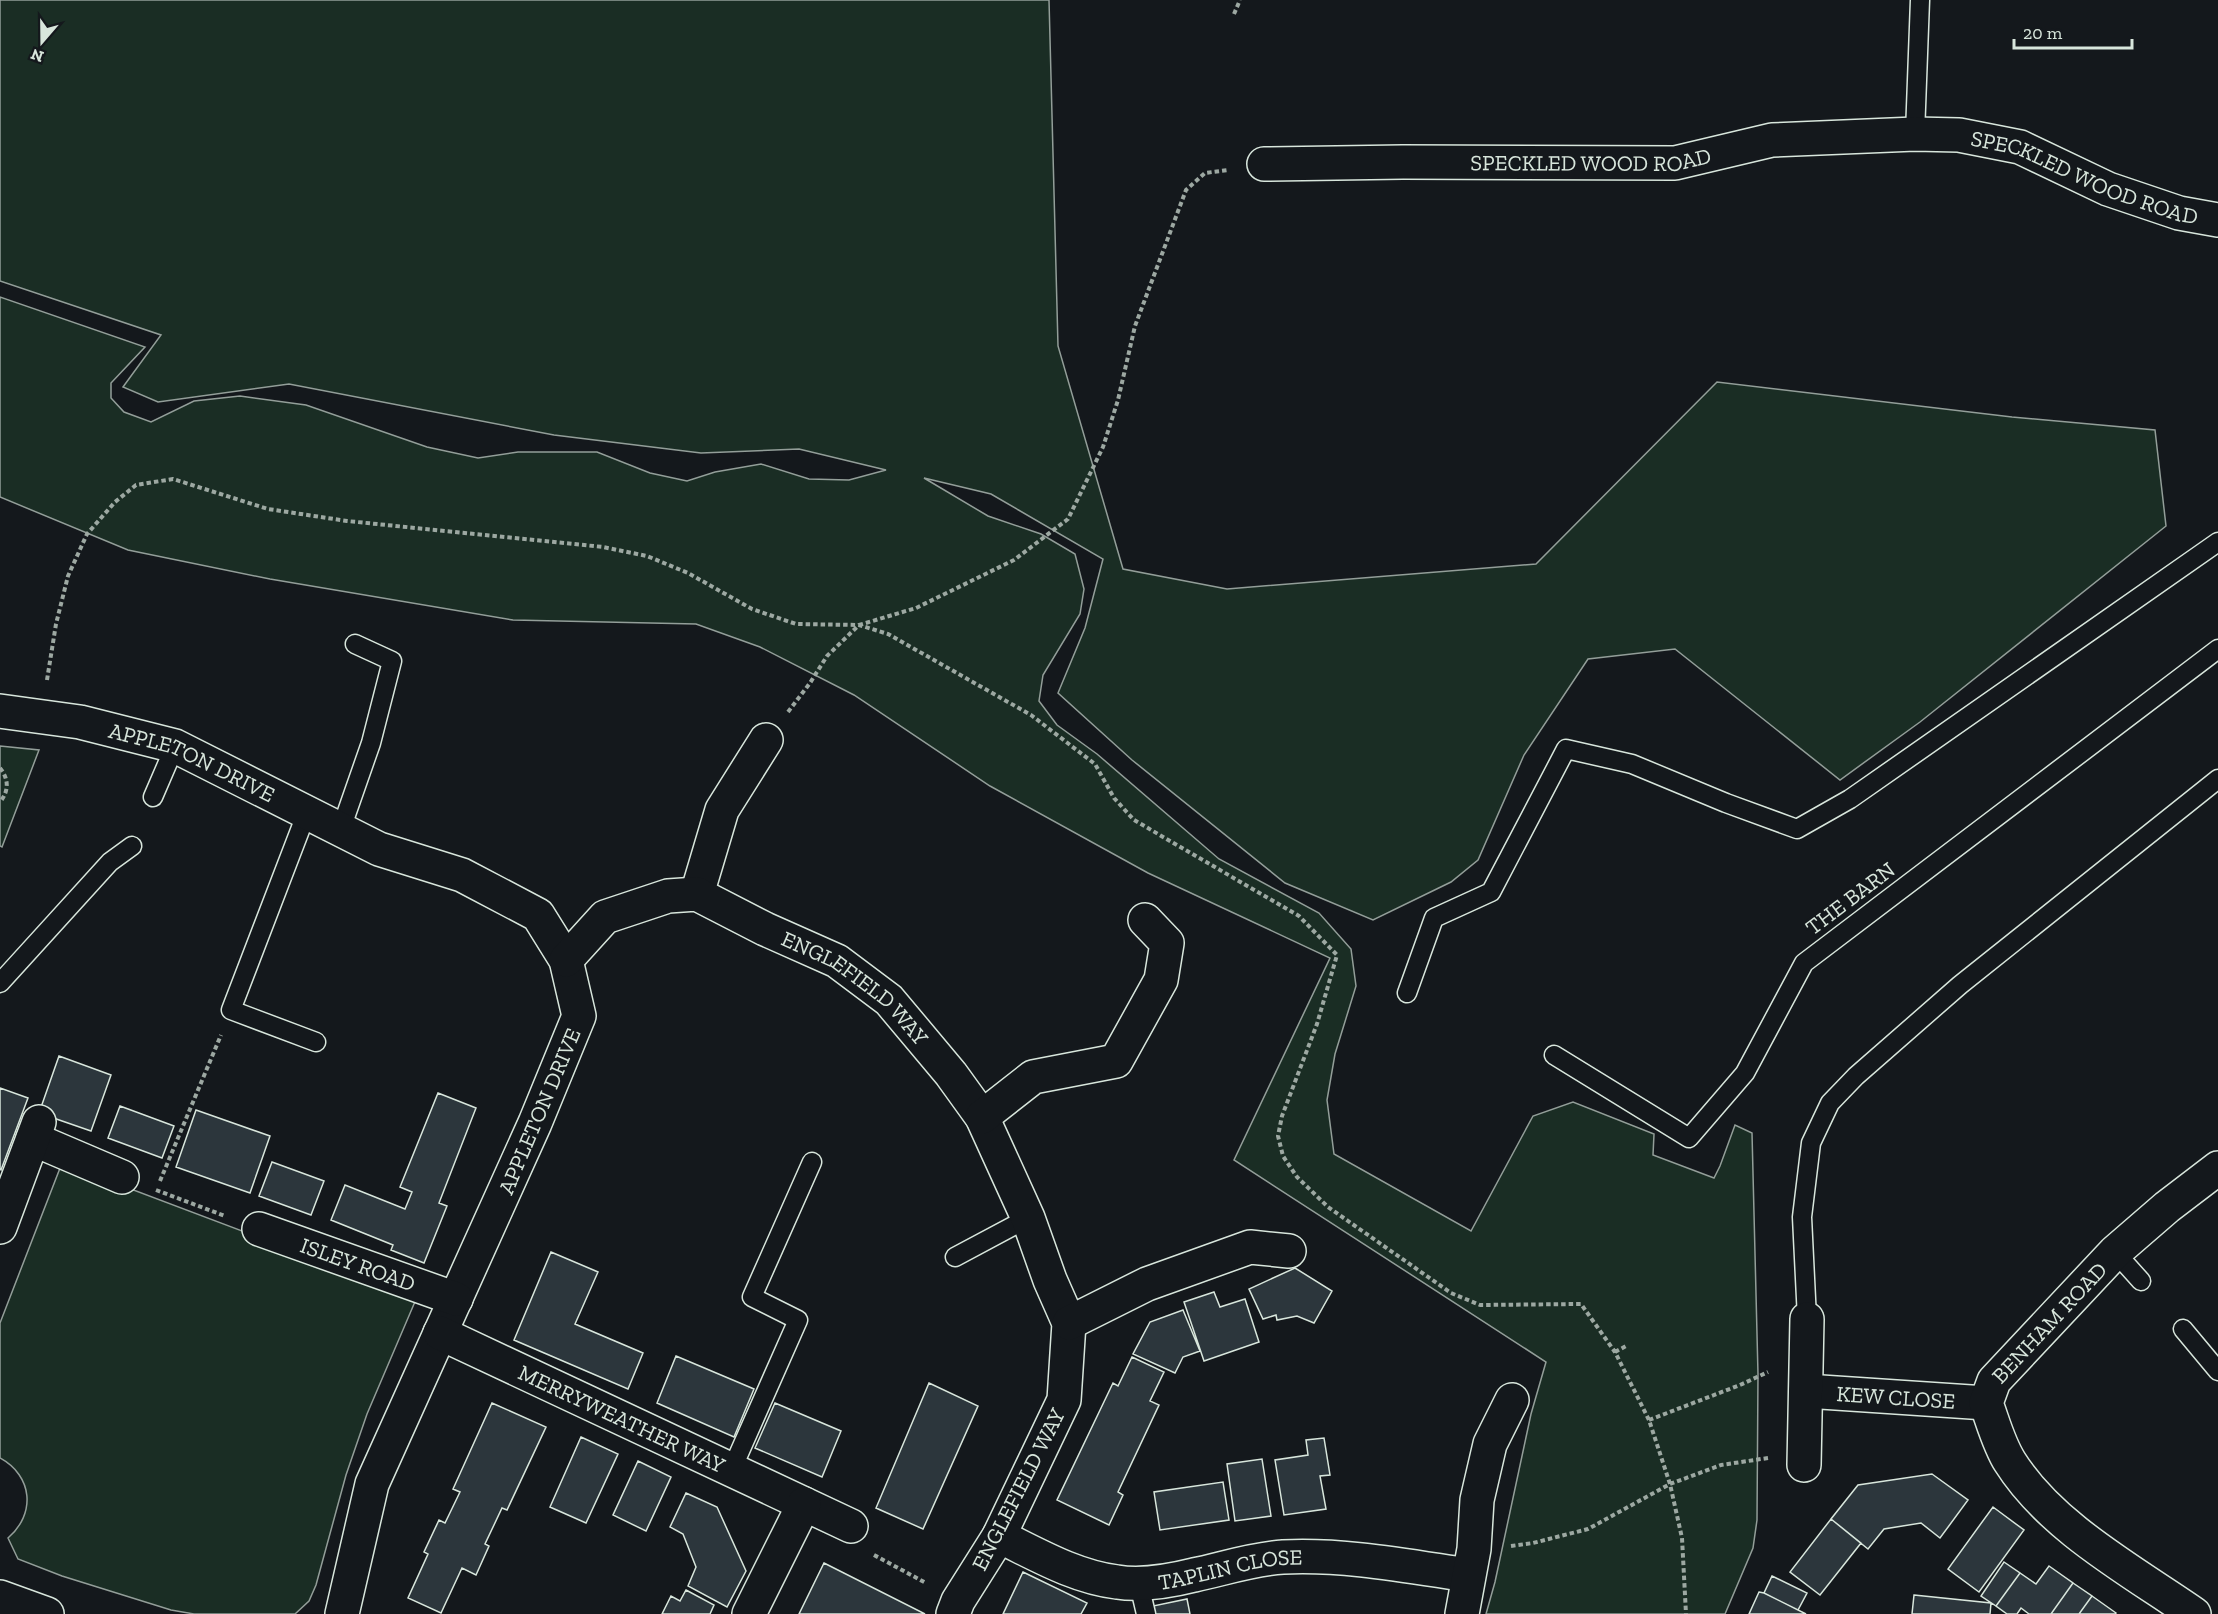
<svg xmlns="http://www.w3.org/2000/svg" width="2218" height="1614" font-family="'Zilla Slab',serif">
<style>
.green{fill:#1a2d24;stroke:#939e99;stroke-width:1.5}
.building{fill:#2c363c;stroke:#d8e6dc;stroke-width:1.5}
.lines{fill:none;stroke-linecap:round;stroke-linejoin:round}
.service-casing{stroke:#d8e6dc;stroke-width:21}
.minor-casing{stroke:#d8e6dc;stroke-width:36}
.path{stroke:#9da8a2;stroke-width:4;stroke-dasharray:4.5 3;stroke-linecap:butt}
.service{stroke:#14181c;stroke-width:18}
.minor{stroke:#14181c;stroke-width:33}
.labels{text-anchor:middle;stroke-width:4.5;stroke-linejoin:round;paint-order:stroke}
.street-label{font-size:22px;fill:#d8e6dc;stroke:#14181c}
</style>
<rect width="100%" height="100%" fill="#14181c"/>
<!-- green -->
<path class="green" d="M0 0H1049L1058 346 1123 569 1227 589 1536 564 1717 382 2012 417 2155 430 2166 526 1920 722 1840 780 1675 649 1588 659 1524 755 1478 860 1451 882 1373 920 1285 883 1132 760 1058 693 1085 628 1103 559 991 494 924 478 988 516 1041 534 1075 554 1084 589 1080 614 1043 675 1039 701 1057 725 1097 754 1219 859 1319 913 1351 949 1356 986 1335 1054 1327 1100 1334 1154 1471 1231 1533 1116 1573 1102 1654 1134 1653 1155 1714 1178 1720 1166 1735 1125 1752 1133 1758 1374 1757 1520 1753 1548 1725 1614H1486L1495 1582 1531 1414 1546 1362 1234 1160 1330 958 1148 873 990 786 854 695 760 647 696 624 513 620 270 579 128 550 0 497V297L145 347 111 383V398L124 412 151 422 194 401 240 396 306 405 427 447 478 458 518 452H597L650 473 687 481 715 472 761 464 809 479 849 480 886 470 799 449 701 453 554 435 289 384 158 402 123 387 161 335 0 281Z
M0 746 39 750 2 847 0 846Z
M62 1163 417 1297 367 1414 346 1475 316 1585 309 1601 295 1614H194L171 1610 62 1576 18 1559 8 1538C36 1514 33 1476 0 1458V1323Z"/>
<!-- building -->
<path class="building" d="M59 1056 111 1075 91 1131 39 1113Z
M0 1088 28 1098 1 1170 0 1169Z
M438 1093 476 1108 439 1203 447 1206 424 1263 391 1250 393 1245 331 1220 345 1185 405 1209 412 1192 400 1187Z
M120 1106 174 1126 162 1158 108 1138Z
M196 1110 270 1136 250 1193 176 1167Z
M272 1162 324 1181 311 1215 259 1196Z
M551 1252 598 1272 575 1324 643 1353 628 1389 514 1340Z
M1295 1268 1332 1291 1314 1323 1297 1316 1277 1320 1276 1315 1263 1319 1249 1289Z
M1214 1292 1220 1307 1245 1299 1259 1342 1204 1361 1184 1302Z
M1183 1310 1200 1351 1183 1357 1175 1373 1133 1354 1150 1322Z
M676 1356 754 1389 734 1437 657 1403Z
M1132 1357 1164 1372 1150 1401 1159 1405 1118 1492 1123 1495 1109 1525 1057 1500 1113 1383 1118 1386Z
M929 1383 978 1406 923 1529 876 1508Z
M492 1403 546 1427 507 1510 502 1508 485 1544 489 1546 476 1575 462 1568 441 1613 408 1598 428 1554 424 1552 439 1520 445 1523 460 1492 453 1489Z
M775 1403 841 1431 822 1477 755 1448Z
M581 1437 618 1454 586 1523 550 1507Z
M1324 1438 1330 1475 1320 1476 1326 1509 1284 1515 1275 1460 1308 1455 1306 1440Z
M1262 1459 1271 1516 1235 1521 1227 1464Z
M638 1461 671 1477 646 1531 613 1515Z
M1932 1474 1968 1500 1940 1538 1921 1523 1884 1529 1868 1549 1831 1519 1858 1485Z
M1223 1482 1229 1520 1160 1530 1154 1492Z
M686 1493 717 1507 746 1571 727 1607 688 1586 696 1567 683 1534 670 1527Z
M1993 1507 2024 1530 1979 1592 1948 1569Z
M1831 1519 1861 1543 1820 1595 1790 1572Z
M2004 1562 2020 1573 1996 1606 1981 1596Z
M824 1563 925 1614H799Z
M2049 1566 2073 1583 2051 1614H2029L2021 1608 2017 1614H2007L1996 1606 2020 1573 2036 1584Z
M1023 1572 1087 1603 1081 1614H1003Z
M1772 1576 1807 1593 1798 1610 1764 1593Z
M2073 1583 2092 1596 2079 1614H2051Z
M686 1590 714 1605 710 1614H662L671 1596 680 1601Z
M1759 1592 1764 1593 1806 1614H1749Z
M1914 1595 1991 1603 1990 1614H1912Z
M2092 1596 2116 1613 2115 1614H2079Z
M1187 1599 1190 1614H1154L1153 1606Z"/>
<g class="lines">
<defs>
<path id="service" d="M1915 134 1920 0
M153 797 175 746
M307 812 231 1010 316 1042
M341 829 371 743 392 661 355 644
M0 983 110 862 132 846
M1407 993 1434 918 1491 892 1566 749 1632 764 1726 803 1797 829 1850 799 2218 542
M1554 1055 1689 1138 1745 1073 1804 963 2218 649
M2115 1252 2141 1281
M955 1257 1028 1218
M1807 1319 1802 1217 1811 1143 1830 1103 1856 1076 1960 985 2218 779
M2183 1329 2218 1371
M732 1469 798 1320 752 1297 812 1162
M1139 1584 1146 1614"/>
<g id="minor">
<path id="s1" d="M1264 164 1403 162 1675 163 1772 140 1915 134 1959 135 2020 147 2108 189 2179 213 2218 220"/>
<path id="s2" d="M0 711 80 722 175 746 379 849 462 875 538 915 566 960 579 1016 535 1123 372 1484 342 1614"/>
<path d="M697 894 722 810 766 740"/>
<path id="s3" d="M566 960 605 917 668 896 697 894 765 929 837 961 889 1000 951 1074 982 1117 1028 1218 1050 1280 1069 1323 1064 1400 999 1536 958 1601 953 1614"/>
<path d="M982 1117 1033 1077 1116 1061 1161 980 1167 943 1145 920"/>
<path d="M33 1139 122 1177"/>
<path d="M0 1227 39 1122"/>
<path id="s4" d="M259 1229 456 1299"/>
<path d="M1069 1323 1147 1284 1250 1247 1289 1251"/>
<path id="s5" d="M440 1333 851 1526"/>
<path id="s6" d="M1806 1391 1986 1403"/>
<path d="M1804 1465 1807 1319"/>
<path id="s7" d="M999 1536C1036 1554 1075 1577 1117 1582 1142 1586 1170 1581 1194 1575 1223 1569 1252 1559 1283 1557 1345 1554 1407 1566 1468 1575"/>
<path d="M0 1597 47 1614"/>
<path d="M749 1614 804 1504"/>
<path d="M1462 1614 1474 1549 1477 1500 1490 1444 1512 1400"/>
<path id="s8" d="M2194 1614C2132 1571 2051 1527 2010 1462 1999 1445 1993 1422 1986 1403L1994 1381 2115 1252 2167 1207 2218 1168"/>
</g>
</defs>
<!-- service casing -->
<use href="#service" class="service-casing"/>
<!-- minor casing -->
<use href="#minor" class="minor-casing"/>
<!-- path -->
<path class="path" d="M1234 14 1240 0
M47 680 56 624 68 576 87 534 115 502 136 485 173 479 268 509 347 521 603 547 647 556 688 573 752 609 796 624 859 625 888 634 1031 715 1095 764 1114 798 1134 820 1299 916 1337 955 1317 1024 1282 1116 1278 1136 1283 1156 1297 1177 1328 1207 1451 1293 1480 1305 1581 1304 1615 1352 1649 1420 1670 1484 1682 1538 1686 1614
M788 712 810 683 827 656 859 625 916 608 1014 560 1068 519 1103 447 1118 400 1135 326 1186 190 1205 173 1228 170
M0 768C9 779 9 791 0 802
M160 1181 221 1035
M156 1190 225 1216
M1615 1352 1626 1346
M1649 1420 1740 1385 1768 1372
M1511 1546 1533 1543 1588 1529 1670 1484 1721 1465 1768 1458
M874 1555 926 1583"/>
<!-- service -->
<use href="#service" class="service"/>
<!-- minor -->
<use href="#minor" class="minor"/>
</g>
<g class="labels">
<!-- street labels -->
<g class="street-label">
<text dy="8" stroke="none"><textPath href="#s1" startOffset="327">SPECKLED WOOD ROAD</textPath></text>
<text dy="8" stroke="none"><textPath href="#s1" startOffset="831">SPECKLED WOOD ROAD</textPath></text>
<text dy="8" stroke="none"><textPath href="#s2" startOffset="200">APPLETON DRIVE</textPath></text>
<text transform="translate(1850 898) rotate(-37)" y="8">THE BARN</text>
<text dy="8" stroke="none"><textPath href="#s3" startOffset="339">ENGLEFIELD WAY</textPath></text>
<text transform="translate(539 1111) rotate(-67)" y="8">APPLETON DRIVE</text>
<text dy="8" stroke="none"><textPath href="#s4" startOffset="105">ISLEY ROAD</textPath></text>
<text dy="8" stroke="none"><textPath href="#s8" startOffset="408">BENHAM ROAD</textPath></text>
<text dy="8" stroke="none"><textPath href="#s6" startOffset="90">KEW CLOSE</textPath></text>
<text dy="8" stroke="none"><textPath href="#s5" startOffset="201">MERRYWEATHER WAY</textPath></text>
<text transform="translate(1018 1489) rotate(-63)" y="8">ENGLEFIELD WAY</text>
<text dy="8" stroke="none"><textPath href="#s7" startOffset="242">TAPLIN CLOSE</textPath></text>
</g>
</g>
<!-- north arrow -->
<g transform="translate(42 42) rotate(200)" stroke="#14181c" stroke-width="4.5" paint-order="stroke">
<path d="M0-4.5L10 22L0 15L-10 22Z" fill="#d8e6dc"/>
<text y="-9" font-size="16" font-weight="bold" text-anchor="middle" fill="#d8e6dc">N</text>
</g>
<!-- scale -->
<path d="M2014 39v9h118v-9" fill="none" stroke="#d8e6dc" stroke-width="3"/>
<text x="2023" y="39" font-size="18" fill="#d8e6dc" stroke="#14181c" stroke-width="4.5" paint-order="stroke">20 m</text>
</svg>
